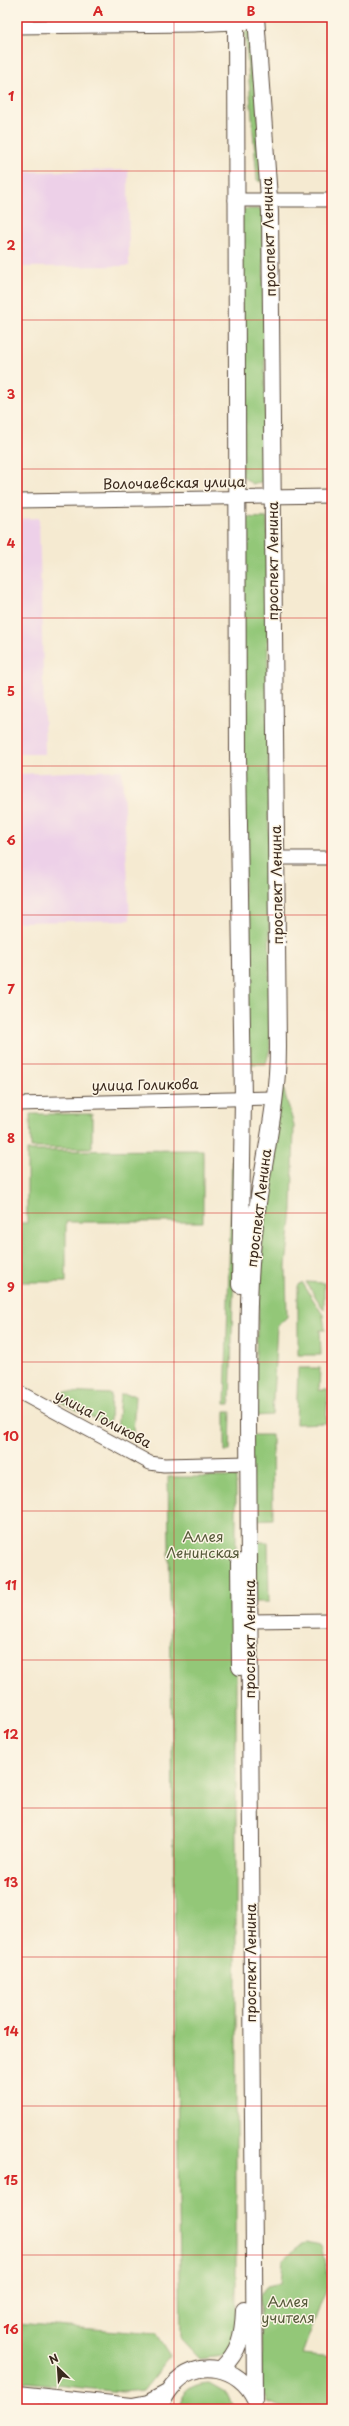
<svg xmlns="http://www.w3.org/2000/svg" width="349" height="2426" font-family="'Playpen Sans',sans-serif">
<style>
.built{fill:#edd0e8}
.green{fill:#93c778;stroke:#67784b}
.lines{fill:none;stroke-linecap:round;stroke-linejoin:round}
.minor-casing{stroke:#574739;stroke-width:15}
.major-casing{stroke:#574739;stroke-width:18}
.minor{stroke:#fff;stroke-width:13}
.major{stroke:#fff;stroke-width:16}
.grid{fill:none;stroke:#d62828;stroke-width:1;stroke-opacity:0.55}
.labels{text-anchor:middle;stroke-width:3;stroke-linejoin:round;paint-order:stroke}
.street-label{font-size:14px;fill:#3b2a1e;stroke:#fcf5e5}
.park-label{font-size:14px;fill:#555939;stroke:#fcf5e5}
.neatline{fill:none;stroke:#d62828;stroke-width:1.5}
.grid-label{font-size:13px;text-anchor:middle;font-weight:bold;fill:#d62828}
</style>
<rect width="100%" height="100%" fill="#fcf5e5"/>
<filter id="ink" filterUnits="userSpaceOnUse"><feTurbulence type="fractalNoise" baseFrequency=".025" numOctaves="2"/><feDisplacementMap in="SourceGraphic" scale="8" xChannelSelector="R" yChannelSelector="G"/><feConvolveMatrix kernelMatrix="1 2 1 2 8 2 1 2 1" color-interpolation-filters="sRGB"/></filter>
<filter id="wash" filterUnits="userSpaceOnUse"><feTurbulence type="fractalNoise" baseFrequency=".012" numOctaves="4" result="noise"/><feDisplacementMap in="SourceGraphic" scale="16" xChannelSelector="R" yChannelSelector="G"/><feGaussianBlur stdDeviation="0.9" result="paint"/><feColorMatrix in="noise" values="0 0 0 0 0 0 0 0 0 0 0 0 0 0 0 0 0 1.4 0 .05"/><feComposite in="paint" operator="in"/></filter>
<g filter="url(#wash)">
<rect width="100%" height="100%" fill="#f5ead1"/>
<!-- built -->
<path class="built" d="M128 170 129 266 17 267V172Z
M39 518 45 754H17V519Z
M122 770 130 920 17 922V774Z"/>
<!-- green -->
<path class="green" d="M17 17H210L211 25 17 26Z
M245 31H252L263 180 260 182 257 180Z
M241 209H263L266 477 261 482 252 484 242 476Z
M240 517 267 518 270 1048 266 1064H252L246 1052Z
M281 1081 294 1125 292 1210 286 1266 287 1317 277 1326 272 1415 252 1416 267 1171Z
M30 1114H92V1148H31Z
M203 1150V1222H66V1282H17V1223H27V1151Z
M232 1161H237L230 1404H225Z
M302 1282 323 1315 325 1330H320L321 1355H298V1286Z
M306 1282 324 1283V1310Z
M298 1368H320L319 1390H328L326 1423 296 1424Z
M64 1392 111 1394 110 1421 105 1424 59 1401Z
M120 1394 135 1395 133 1438 117 1431Z
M225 1411H231L230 1451H225Z
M251 1435H272L273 1519 252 1520Z
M168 1477H236V2336L228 2355 200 2359 181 2339Z
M251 1542H268L269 1602H252Z
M306 2242 321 2245 329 2282 302 2354 332 2357V2409H286L267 2402 262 2388 260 2295 267 2286 281 2283 283 2259Z
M17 2323 156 2334 170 2356 143 2390 122 2392 17 2381Z
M210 2383 226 2392 234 2409H178C182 2392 192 2384 210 2383Z"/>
</g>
<g filter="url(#ink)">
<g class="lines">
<defs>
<path id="minor" d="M17 27 193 25 256 22
M235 200H332
M17 501 332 496
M277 858H332
M17 1104 274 1098
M17 1391 150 1463 164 1465 249 1463
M241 1621 332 1620"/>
<path id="major" d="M236 17 238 755 243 1099 240 1285
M239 1562 240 1667
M221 2369C240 2351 243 2335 244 2310
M17 2394 132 2406 148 2403 167 2393
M255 2399 248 1425C249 1359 246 1291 255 1225 262 1166 278 1106 278 1047L270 212 256 17
M161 2409C162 2401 167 2393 172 2387 196 2356 240 2366 255 2399"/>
</defs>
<!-- minor casing -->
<use href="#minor" class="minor-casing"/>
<!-- major casing -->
<use href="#major" class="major-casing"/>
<!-- minor -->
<use href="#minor" class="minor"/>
<!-- major -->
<use href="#major" class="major"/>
</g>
</g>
<!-- grid -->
<path class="grid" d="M174 17V2409M17 171H332M17 320H332M17 469H332M17 618H332M17 766H332M17 915H332M17 1064H332M17 1213H332M17 1362H332M17 1511H332M17 1660H332M17 1808H332M17 1957H332M17 2106H332M17 2255H332"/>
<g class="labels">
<!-- street labels -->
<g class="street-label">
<text transform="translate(269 237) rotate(-92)" y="5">проспект Ленина</text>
<text transform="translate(174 483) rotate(-1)" y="5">Волочаевская улица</text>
<text transform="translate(273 561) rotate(-90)" y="5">проспект Ленина</text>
<text transform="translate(277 885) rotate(-91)" y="5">проспект Ленина</text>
<text transform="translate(145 1085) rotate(-1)" y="5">улица Голикова</text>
<text transform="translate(259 1208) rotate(-83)" y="5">проспект Ленина</text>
<text transform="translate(103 1419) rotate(28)" y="5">улица Голикова</text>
<text transform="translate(250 1639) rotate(-90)" y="5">проспект Ленина</text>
<text transform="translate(251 1963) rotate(-90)" y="5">проспект Ленина</text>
</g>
<!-- park labels -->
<g class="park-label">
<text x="203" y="1542">Аллея<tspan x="203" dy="16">Ленинская</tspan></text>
<text x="288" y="2307">Аллея<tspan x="288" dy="16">учителя</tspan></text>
</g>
</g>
<!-- margin -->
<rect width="349" height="2426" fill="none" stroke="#fcf5e5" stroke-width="44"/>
<!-- north arrow -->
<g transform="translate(58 2368) rotate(335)" stroke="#fcf5e5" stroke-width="3" paint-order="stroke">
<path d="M0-3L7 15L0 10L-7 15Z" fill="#3b2a1e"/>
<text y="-6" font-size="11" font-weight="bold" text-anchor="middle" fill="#3b2a1e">N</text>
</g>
<rect x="22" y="22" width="305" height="2382" class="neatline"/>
<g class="grid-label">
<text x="98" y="16">A</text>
<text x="251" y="16">B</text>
<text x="11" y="101">1</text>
<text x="11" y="250">2</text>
<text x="11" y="399">3</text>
<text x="11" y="548">4</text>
<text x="11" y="696">5</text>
<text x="11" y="845">6</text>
<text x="11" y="994">7</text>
<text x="11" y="1143">8</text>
<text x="11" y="1292">9</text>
<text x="11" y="1441">10</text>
<text x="11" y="1590">11</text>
<text x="11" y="1739">12</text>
<text x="11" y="1887">13</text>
<text x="11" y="2036">14</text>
<text x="11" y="2185">15</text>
<text x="11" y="2334">16</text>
</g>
</svg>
